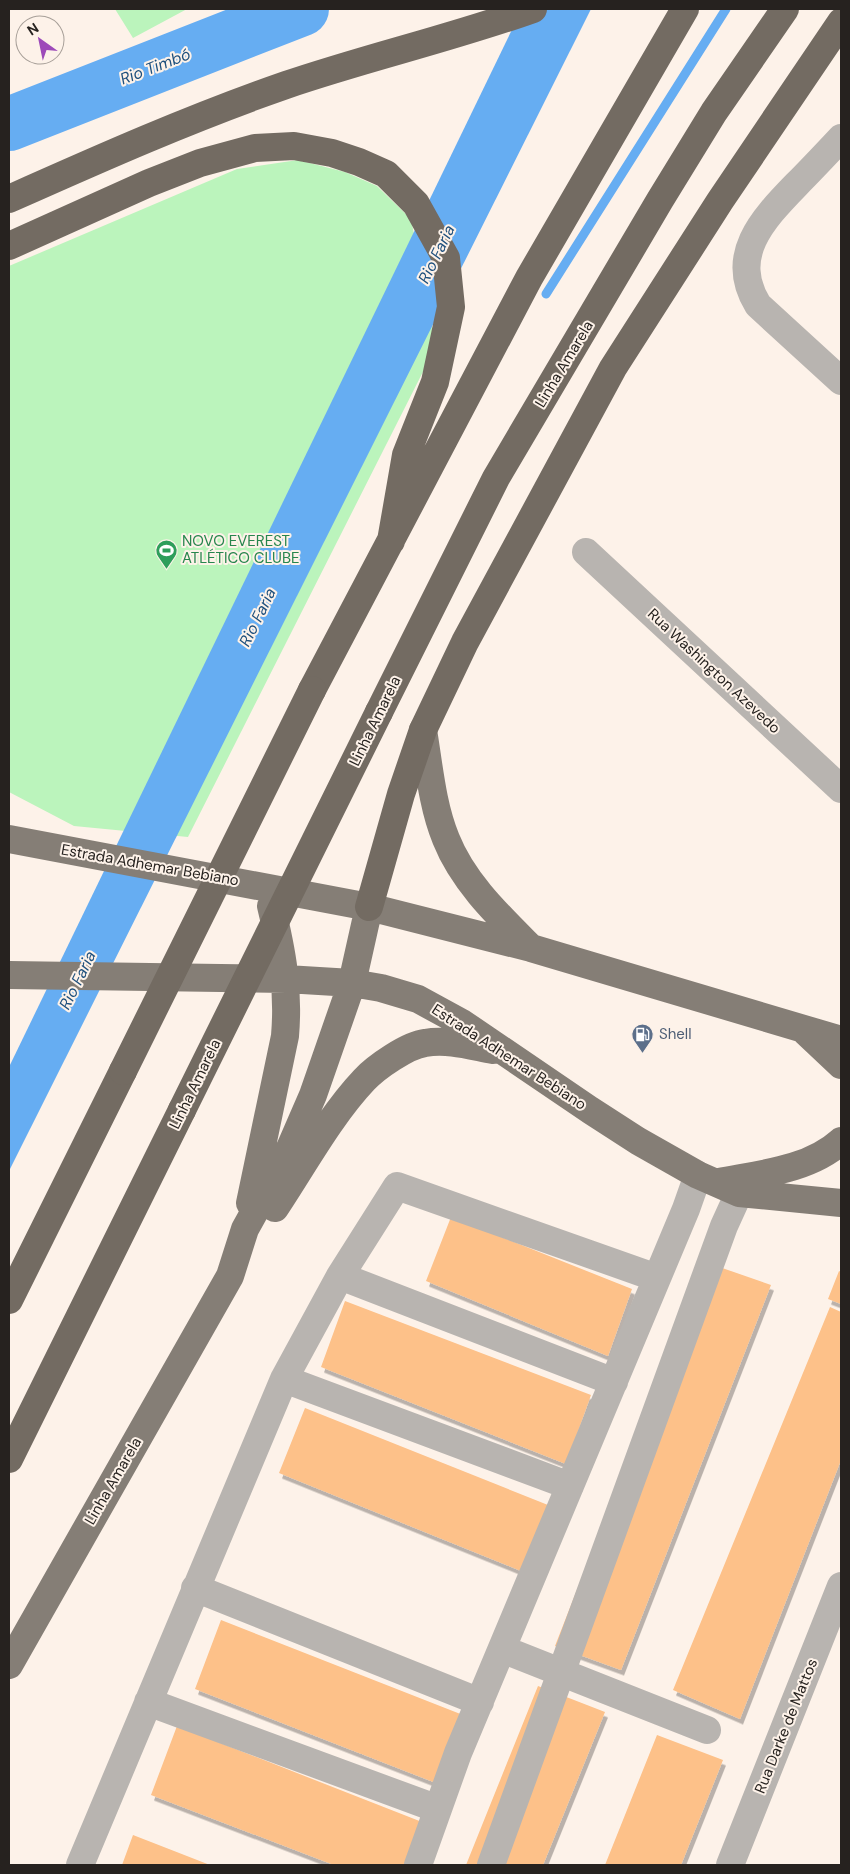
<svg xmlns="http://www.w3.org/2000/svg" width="850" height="1874" font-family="'DM Sans',sans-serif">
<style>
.green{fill:#bbf4bc}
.water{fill:#66adf2}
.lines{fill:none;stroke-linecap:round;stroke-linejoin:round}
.stream{stroke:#66adf2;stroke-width:9}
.river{stroke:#66adf2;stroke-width:54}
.building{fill:#fdc189;filter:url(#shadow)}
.minor{stroke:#b8b4b0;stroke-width:28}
.major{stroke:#857e76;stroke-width:28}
.highway{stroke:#736b62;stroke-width:28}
.highway-bridge{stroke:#736b62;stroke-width:28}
.labels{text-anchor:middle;stroke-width:4;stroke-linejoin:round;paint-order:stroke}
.street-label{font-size:15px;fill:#26221f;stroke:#fdf2e9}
.leisure-label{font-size:15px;fill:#27864d;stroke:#fdf2e9;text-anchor:start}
.service-label{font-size:15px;fill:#4e5e75;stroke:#fdf2e9;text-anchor:start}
.water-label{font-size:16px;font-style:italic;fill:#1f507d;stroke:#fdf2e9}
</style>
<defs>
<filter id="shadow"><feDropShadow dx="3" dy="5.5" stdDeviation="0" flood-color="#0004"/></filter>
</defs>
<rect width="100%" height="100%" fill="#fdf2e9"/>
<!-- green -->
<path class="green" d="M115 9H187L133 38Z
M298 160 345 172 377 186 411 219 436 346 188 837 74 826 9 792V266L237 169Z"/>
<!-- water -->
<path class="water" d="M522 9H591L9 1171V1067Z"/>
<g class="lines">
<!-- stream -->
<path class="stream" d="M546 294 726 9"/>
<!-- river -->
<path class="river" d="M9 124 302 9"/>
</g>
<!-- building -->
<path class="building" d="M451 1217 632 1289 608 1356 426 1281Z
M705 1262 771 1285 621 1670 555 1646Z
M839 1271 841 1272V1304L828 1299Z
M345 1301 591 1395 566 1464 321 1367Z
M830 1307 841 1312V1460L740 1719 673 1690Z
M305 1408 548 1505 521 1571 279 1473Z
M221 1620 463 1715 436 1783 195 1689Z
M538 1686 605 1712 543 1865H466Z
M177 1726 422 1822 405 1865H334L151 1795Z
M657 1735 723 1760 681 1865H605Z
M133 1835 210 1865H122Z"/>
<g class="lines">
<!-- minor -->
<path class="minor" d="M841 138C826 154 811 170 796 185 762 220 728 256 758 305L841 381
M586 552 841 789
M340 1276 614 1382
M284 1379 570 1486
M195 1588 480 1702
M502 1649 707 1730
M148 1702 438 1809
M80 1865 284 1379 340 1276 397 1186 657 1278
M418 1865 458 1753 686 1209 698 1175
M491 1865 724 1226 739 1193
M730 1865 841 1586"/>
<!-- major -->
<path class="major" d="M423 730C429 766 432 805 446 839 463 882 499 916 531 948
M9 839 369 907 531 948 841 1040
M9 975 286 979 352 983 381 988 418 999 462 1023 590 1110 638 1141 698 1175 739 1193 841 1203
M806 1032 841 1065
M719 1182C760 1174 809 1170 841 1141
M250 1203 285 1036C289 989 282 951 271 906
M275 1208C303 1166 330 1116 364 1080 376 1067 408 1045 425 1043 448 1039 471 1046 493 1050
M9 1665 230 1276 245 1229 290 1148 313 1095 352 983 369 907"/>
<!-- highway -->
<path class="highway" d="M9 199C101 158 191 118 286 85 368 57 452 38 533 9
M9 246 149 183 200 163 255 148 294 146 332 153 359 162 386 174 416 204 446 258 451 307 435 382 406 455 391 541
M312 690 529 278 685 9
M379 712 496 478 660 200 714 112 785 9
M369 907 401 794 423 730 465 642 613 368 720 201 841 22
M9 1300 123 1071
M9 1459 182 1110"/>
<!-- highway-bridge -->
<path class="highway-bridge" d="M123 1071 312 690
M182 1110 379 712"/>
</g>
<!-- icons -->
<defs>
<symbol id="stadium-pin" viewBox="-11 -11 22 30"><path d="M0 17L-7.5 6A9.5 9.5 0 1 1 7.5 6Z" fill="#2e9e5b" stroke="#fdf2e9"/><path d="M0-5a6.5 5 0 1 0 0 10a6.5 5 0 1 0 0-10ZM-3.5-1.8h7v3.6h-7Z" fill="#fff"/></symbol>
<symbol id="fuel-pin" viewBox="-11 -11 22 30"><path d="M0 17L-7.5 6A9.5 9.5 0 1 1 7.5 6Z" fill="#5c6f8a" stroke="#fdf2e9"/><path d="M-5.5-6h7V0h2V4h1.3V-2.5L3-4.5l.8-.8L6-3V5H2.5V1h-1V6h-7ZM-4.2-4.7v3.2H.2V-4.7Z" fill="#fff"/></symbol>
</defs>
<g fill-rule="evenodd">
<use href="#stadium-pin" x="154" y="538" width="25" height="34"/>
<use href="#fuel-pin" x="630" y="1022" width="25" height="34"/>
</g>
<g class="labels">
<!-- street labels -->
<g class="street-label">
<text transform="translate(564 364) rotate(-59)" y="5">Linha Amarela</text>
<text transform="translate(714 671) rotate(43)" y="5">Rua Washington Azevedo</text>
<text transform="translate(375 721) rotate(-64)" y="5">Linha Amarela</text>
<text transform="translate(150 865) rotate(10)" y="5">Estrada Adhemar Bebiano</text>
<text transform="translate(509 1057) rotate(33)" y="5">Estrada Adhemar Bebiano</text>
<text transform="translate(195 1084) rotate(-64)" y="5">Linha Amarela</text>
<text transform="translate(113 1481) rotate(-60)" y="5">Linha Amarela</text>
<text transform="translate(786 1726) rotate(-68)" y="5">Rua Darke de Mattos</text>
</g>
<!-- leisure labels -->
<g class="leisure-label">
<text x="182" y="546">NOVO EVEREST<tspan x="182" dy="17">ATLÉTICO CLUBE</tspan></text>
</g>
<!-- service labels -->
<g class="service-label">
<text x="659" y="1039">Shell</text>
</g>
<!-- water labels -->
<g class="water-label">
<text transform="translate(155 66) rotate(-21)" y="6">Rio Timbó</text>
<text transform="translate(436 254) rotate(-64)" y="6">Rio Faria</text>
<text transform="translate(257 617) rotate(-64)" y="6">Rio Faria</text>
<text transform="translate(77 980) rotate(-64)" y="6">Rio Faria</text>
</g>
</g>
<!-- border -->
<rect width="850" height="1874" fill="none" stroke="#26221f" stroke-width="20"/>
<!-- north arrow -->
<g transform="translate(40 40) rotate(327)"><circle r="24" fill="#fdf2e9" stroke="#a79f98"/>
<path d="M0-4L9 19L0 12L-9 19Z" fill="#9d4ab9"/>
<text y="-8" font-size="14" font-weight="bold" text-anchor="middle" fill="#26221f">N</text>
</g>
</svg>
